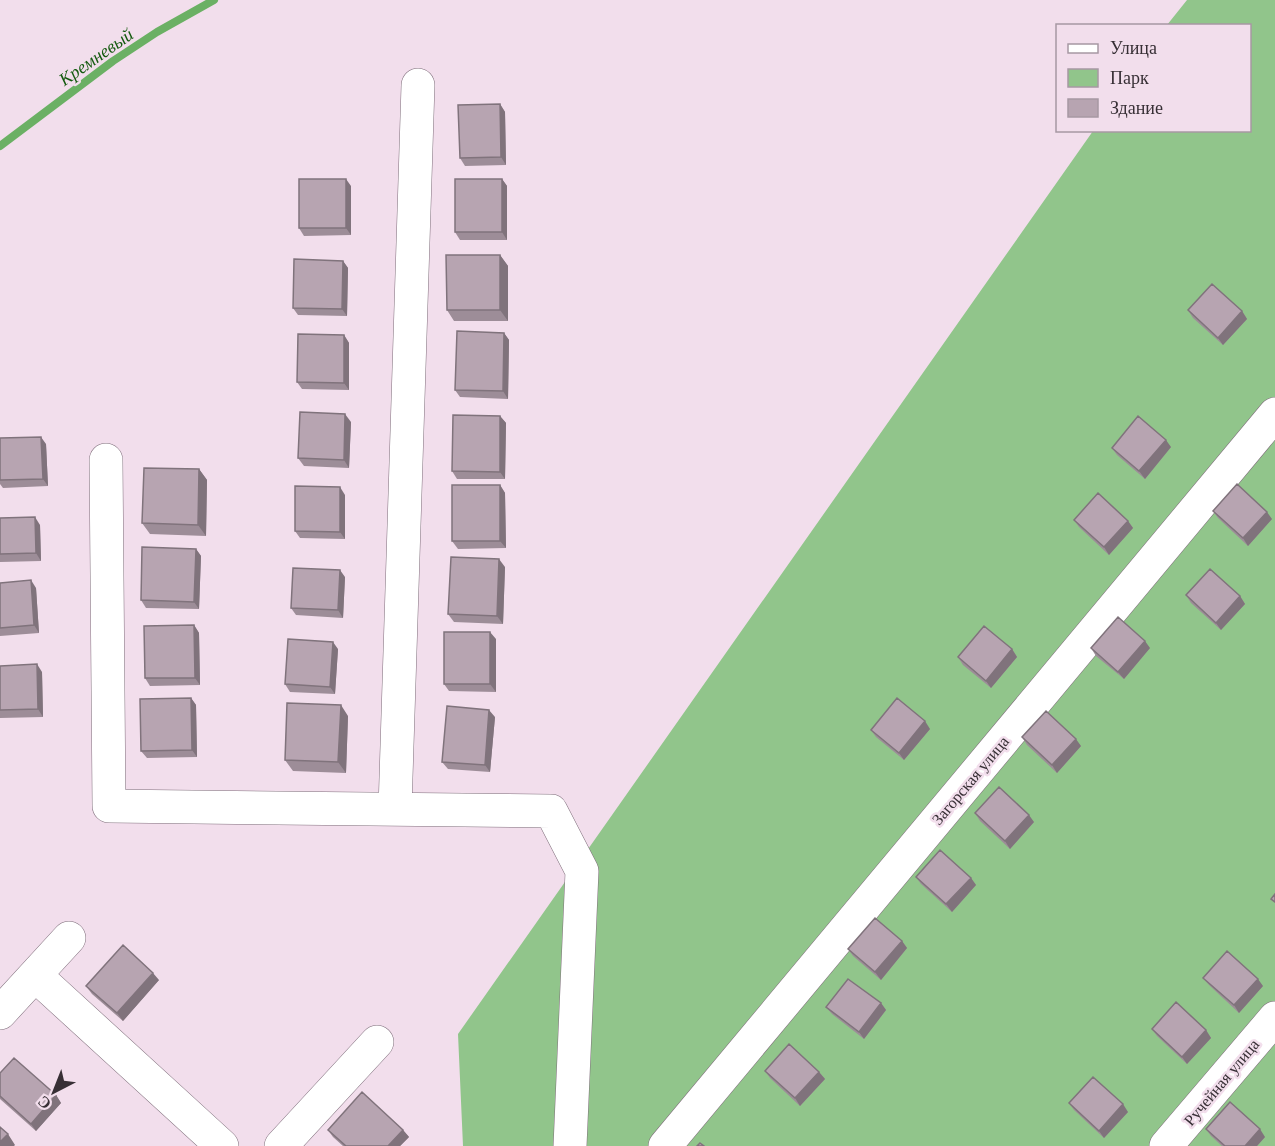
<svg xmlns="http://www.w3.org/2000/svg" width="1275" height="1146" font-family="'Times New Roman',serif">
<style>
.green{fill:#91c58b}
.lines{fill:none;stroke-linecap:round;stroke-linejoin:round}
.stream{stroke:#6bb064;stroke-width:8}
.minor-casing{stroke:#7f6e7b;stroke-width:34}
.minor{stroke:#fff;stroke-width:33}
.wall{fill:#9d8d98}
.shaded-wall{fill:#80737c}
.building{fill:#b7a4b1;stroke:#80737c;stroke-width:1.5}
.labels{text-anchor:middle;stroke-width:5;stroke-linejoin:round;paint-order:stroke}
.street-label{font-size:16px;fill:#372f35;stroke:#f2deec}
.water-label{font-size:18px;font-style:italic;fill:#155b10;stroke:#f2deec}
</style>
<rect width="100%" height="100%" fill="#f2deec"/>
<!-- green -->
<path class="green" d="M1187 0H1275V1146H463L458 1034 1093 131 1250 130V26L1167 25Z"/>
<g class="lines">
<!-- stream -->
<path class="stream" d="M0 146 113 61 157 32 214 0"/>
<defs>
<path id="minor" d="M106 460 109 806 551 811 582 871 570 1146
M395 809 418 85
M35 975 222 1146
M0 1013 69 938
M281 1146 377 1042
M665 1146 1275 414
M1166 1146 1275 1018"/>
</defs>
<!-- minor casing -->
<use href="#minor" class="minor-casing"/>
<!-- minor -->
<use href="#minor" class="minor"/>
</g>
<!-- wall -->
<path class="wall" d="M500 104 505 112 506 165 465 166 460 158Z
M502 179 507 186V240H460L455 232Z
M351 186V235L304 236 299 228Z
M500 255 508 266V321H454L447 310Z
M343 261 348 268 347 316 298 315 293 308Z
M1188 310 1242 311 1247 319 1223 345 1193 318Z
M504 333 509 340 508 399 460 397 455 390Z
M344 335 349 343V390L302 389 297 382Z
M500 416 506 423 505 479H457L452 471Z
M351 422 349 468 304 466 298 458Z
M0 438 46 444 48 486 3 488 0 484Z
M1171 447 1145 479 1117 455 1112 448Z
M199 469 207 480 206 536 150 534 142 523Z
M500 485 505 493 506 548 458 549 452 541Z
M345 495V539L300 538 295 531Z
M1213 511 1272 519 1248 546 1218 518Z
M0 518 40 525 41 561 0 562Z
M1074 520 1128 521 1133 528 1109 555 1079 527Z
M196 549 201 556 199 609 146 608 141 600Z
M505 567 503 624 454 622 448 614Z
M345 577 343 618 296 615 291 608Z
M0 583 36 588 39 633 0 636Z
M1186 595 1240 596 1245 604 1221 630 1191 603Z
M194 625 199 633 200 685 150 686 145 678Z
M496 639V692L449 691 444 684Z
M1091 648H1150L1124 679 1096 656Z
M338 649 335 694 290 692 285 684Z
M1012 649 1017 657 991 688 963 665 958 657Z
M0 666 42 672 43 717 0 718Z
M191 698 196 705 197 757 147 758 141 751Z
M348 716 346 773 293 771 285 760Z
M495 717 490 772 448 769 442 762Z
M930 729 904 760 876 737 871 730Z
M1022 737 1081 746 1057 773 1027 745Z
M975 813 1034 822 1010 849 980 821Z
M916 877 971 878 976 885 952 912 921 884Z
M902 941 907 948 881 980 853 956 848 949Z
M1203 978 1263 986 1239 1013 1209 985Z
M159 980 123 1021 92 994 86 986Z
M881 1003 886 1010 864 1039 832 1014 826 1007Z
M1152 1029 1206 1030 1211 1038 1187 1064 1157 1036Z
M765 1071 819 1072 825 1079 800 1106 770 1078Z
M0 1073 56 1095 61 1103 36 1131 0 1099Z
M1069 1103 1128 1112 1104 1138 1074 1110Z
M1206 1129 1265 1137 1257 1146H1222L1211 1136Z
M328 1130H403L409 1137 400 1146H343L333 1137Z"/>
<!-- shaded-wall -->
<path class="shaded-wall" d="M500 104 505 112 506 165 501 157Z
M346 179 351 186V235L346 228Z
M502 179 507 186V240L502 232Z
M500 255 508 266V321L500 310Z
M343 261 348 268 347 316 342 309Z
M1242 311 1247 319 1223 345 1218 338Z
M504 333 509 340 508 399 503 391Z
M344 335 349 343V390L344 383Z
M345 414 351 422 349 468 344 460Z
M500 416 506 423 505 479 500 472Z
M41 437 46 444 48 486 43 479Z
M1166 440 1171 447 1145 479 1139 471Z
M199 469 207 480 206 536 198 525Z
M500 485 505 493 506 548 500 541Z
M340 487 345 495V539L340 532Z
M1267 512 1272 519 1248 546 1243 538Z
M35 517 40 525 41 561 36 553Z
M1128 521 1133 528 1109 555 1104 547Z
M196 549 201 556 199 609 194 602Z
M499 559 505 567 503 624 497 616Z
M340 570 345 577 343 618 338 610Z
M31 580 36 588 39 633 34 625Z
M1240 596 1245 604 1221 630 1216 623Z
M194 625 199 633 200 685 195 678Z
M490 632 496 639V692L490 684Z
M1145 641 1150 648 1124 679 1118 672Z
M333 642 338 649 335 694 330 687Z
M1012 649 1017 657 991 688 986 681Z
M37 664 42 672 43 717 38 709Z
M191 698 196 705 197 757 192 750Z
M341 705 348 716 346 773 338 762Z
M489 710 495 717 490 772 485 765Z
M925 721 930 729 904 760 899 753Z
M1076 739 1081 746 1057 773 1052 765Z
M1029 815 1034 822 1010 849 1005 841Z
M971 878 976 885 952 912 946 904Z
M902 941 907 948 881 980 875 972Z
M153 973 159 980 123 1021 117 1013Z
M1258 979 1263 986 1239 1013 1234 1005Z
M881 1003 886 1010 864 1039 859 1032Z
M1206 1030 1211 1038 1187 1064 1182 1057Z
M819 1072 825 1079 800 1106 795 1098Z
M56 1095 61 1103 36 1131 31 1124Z
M1123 1104 1128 1112 1104 1138 1099 1131Z
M1260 1129 1265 1137 1257 1146H1245Z
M403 1130 409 1137 400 1146H388Z
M8 1134 15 1145 14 1146H0V1142Z"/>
<!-- building -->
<path class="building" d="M500 104 501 157 460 158 458 105Z
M299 179H346V228H299Z
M455 179H502V232H455Z
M446 255H500V310H447Z
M294 259 343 261 342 309 293 308Z
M1212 284 1242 311 1218 338 1188 310Z
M457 331 504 333 503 391 455 390Z
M298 334 344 335V383L297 382Z
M300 412 345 414 344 460 298 458Z
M453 415 500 416V472L452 471Z
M1138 416 1166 440 1139 471 1112 448Z
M41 437 43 479 0 480V438Z
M144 468 199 469 198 525 142 523Z
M1237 484 1267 512 1243 538 1213 511Z
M452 485H500V541H452Z
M295 486 340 487V532L295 531Z
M1098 493 1128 521 1104 547 1074 520Z
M35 517 36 553 0 554V518Z
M142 547 196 549 194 602 141 600Z
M451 557 499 559 497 616 448 614Z
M293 568 340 570 338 610 291 608Z
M1210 569 1240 596 1216 623 1186 595Z
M31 580 34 625 0 628V583Z
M1118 617 1145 641 1118 672 1091 648Z
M194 625 195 678H145L144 626Z
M984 626 1012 649 986 681 958 657Z
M444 632H490V684H444Z
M288 639 333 642 330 687 285 684Z
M37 664 38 709 0 710V666Z
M191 698 192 750 141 751 140 699Z
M897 698 925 721 899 753 871 730Z
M287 703 341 705 338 762 285 760Z
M447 706 489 710 485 765 442 762Z
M1046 711 1076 739 1052 765 1022 737Z
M999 787 1029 815 1005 841 975 813Z
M940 850 971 878 946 904 916 877Z
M1275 894V902L1271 899Z
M875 918 902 941 875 972 848 949Z
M123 945 153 973 117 1013 86 986Z
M1227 951 1258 979 1234 1005 1203 978Z
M848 979 881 1003 859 1032 826 1007Z
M1176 1002 1206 1030 1182 1057 1152 1029Z
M789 1044 819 1072 795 1098 765 1071Z
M14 1058 56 1095 31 1124 0 1096V1073Z
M1093 1077 1123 1104 1099 1131 1069 1103Z
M362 1092 403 1130 388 1146H346L328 1130Z
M1230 1102 1260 1129 1245 1146H1225L1206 1129Z
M0 1127 8 1134 0 1142Z
M700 1143 704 1146H697Z"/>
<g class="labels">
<!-- street labels -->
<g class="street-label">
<text transform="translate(970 780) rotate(-50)" y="6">Загорская улица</text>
<text transform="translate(1221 1082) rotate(-50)" y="6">Ручейная улица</text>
</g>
<!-- water labels -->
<g class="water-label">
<text transform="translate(96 57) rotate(-35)" y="6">Кремневый</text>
</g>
</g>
<!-- legend -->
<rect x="1056" y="24" width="195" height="108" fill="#f2deec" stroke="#a798a3" stroke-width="1.5"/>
<rect x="1068" y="44" width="30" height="9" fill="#ffffff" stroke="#a798a3" stroke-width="1.5"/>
<text x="1110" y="54" font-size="18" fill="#372f35">Улица</text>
<rect x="1068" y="69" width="30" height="18" fill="#91c58b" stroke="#a798a3" stroke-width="1.5"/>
<text x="1110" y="84" font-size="18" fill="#372f35">Парк</text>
<rect x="1068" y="99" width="30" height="18" fill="#b7a4b1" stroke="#a798a3" stroke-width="1.5"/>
<text x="1110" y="114" font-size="18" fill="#372f35">Здание</text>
<!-- north arrow -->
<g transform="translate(54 1092) rotate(222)" stroke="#f2deec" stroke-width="4.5" paint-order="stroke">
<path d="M0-4.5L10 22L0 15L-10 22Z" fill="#372f35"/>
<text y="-9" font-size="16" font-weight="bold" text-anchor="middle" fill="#372f35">С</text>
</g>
</svg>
